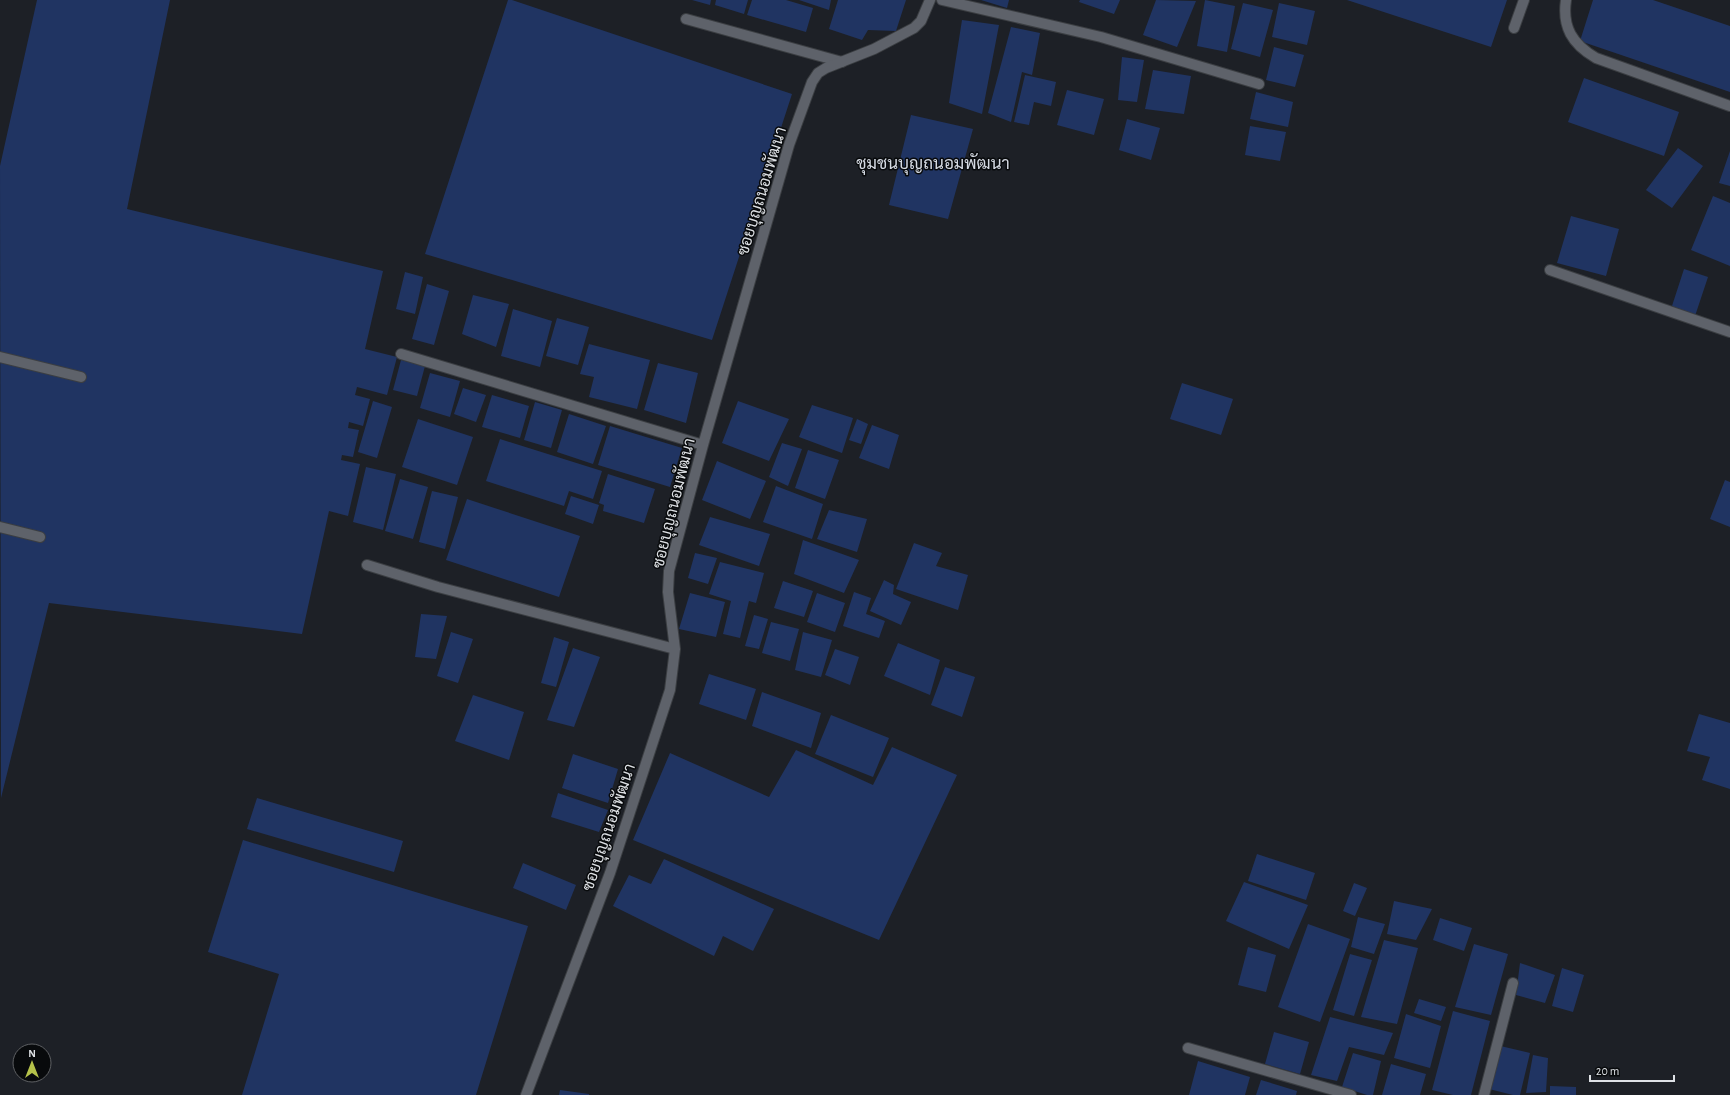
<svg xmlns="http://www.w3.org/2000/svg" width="1730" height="1095" font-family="'Alegreya Sans',Sarabun,sans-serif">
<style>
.building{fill:#203462}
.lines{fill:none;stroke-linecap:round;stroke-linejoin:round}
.lane-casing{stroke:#3b3e42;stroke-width:12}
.street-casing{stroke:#3b3e42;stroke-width:12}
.lane{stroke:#5e626a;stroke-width:10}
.street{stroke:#5e626a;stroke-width:10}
.labels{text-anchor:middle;stroke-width:3;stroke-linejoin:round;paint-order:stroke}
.street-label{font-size:16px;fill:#dee1e5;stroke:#080a0c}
.neighbourhood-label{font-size:17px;fill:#d5dae3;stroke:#080a0c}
</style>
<rect width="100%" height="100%" fill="#1d2026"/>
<!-- building -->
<path class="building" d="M37 0H170L127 209 383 271 365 349 397 357 387 395 357 387 355 395 370 399 363 426 349 422 348 428 359 430 353 457 342 455 341 460 360 464 348 516 329 511 302 634 49 603 1 798 0 166Z
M508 0H512L792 94 712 340 425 254Z
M692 0H711L710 5Z
M716 0H748L744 14 715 5Z
M752 0H786L813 8 806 32 747 15Z
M799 0H831L829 10Z
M838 0H906L896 31 868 30 862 40 829 29Z
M981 0H1009L1007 8Z
M1080 0H1120L1114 14 1079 2Z
M1156 0 1196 1 1177 47 1143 35Z
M1205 0 1235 6 1227 52 1197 46Z
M1347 0H1507L1491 47Z
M1593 0H1653L1730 26V92L1580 41Z
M1243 3 1273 10 1260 57 1231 49Z
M1279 3 1315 11 1307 45 1272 37Z
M962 20 999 25 982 114 949 103Z
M1011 27 1040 33 1032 75 1022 72 1011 122 988 113Z
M1274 47 1304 55 1295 87 1266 80Z
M1122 57 1144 60 1137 102 1118 100Z
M1153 70 1191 76 1184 114 1145 109Z
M1025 75 1056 82 1051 106 1034 102 1029 125 1014 122Z
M1584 78 1679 112 1664 156 1568 122Z
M1067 90 1104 99 1094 135 1057 125Z
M1256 92 1293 102 1288 127 1250 119Z
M911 115 973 129 948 219 889 205Z
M1127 119 1160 128 1151 160 1119 150Z
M1250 126 1286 132 1280 161 1245 155Z
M1678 148 1703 166 1672 208 1646 190Z
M1730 151V186L1719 183Z
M1713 196 1730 203V266L1691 250Z
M1571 216 1619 229 1606 276 1557 263Z
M1684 269 1708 277 1695 316 1671 309Z
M405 272 423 277 415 314 396 309Z
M427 284 449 291 434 345 412 339Z
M473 295 509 304 496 347 462 334Z
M513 309 552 321 540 367 501 356Z
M557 318 589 327 578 365 546 356Z
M589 344 650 360 637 409 589 397 594 377 580 374Z
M401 360 425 366 417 396 393 390Z
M658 363 698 373 686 423 644 410Z
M430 373 460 381 450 417 420 408Z
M1182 383 1233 399 1221 435 1170 419Z
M463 388 486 395 476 422 454 414Z
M492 395 529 406 520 438 482 427Z
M373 401 392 407 377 458 358 452Z
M738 401 789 419 769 461 722 443Z
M535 402 562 410 551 448 524 440Z
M812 405 853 418 842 453 799 437Z
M569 414 606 426 593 464 557 452Z
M418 419 473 437 457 485 402 467Z
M857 419 868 424 861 444 849 440Z
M872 425 899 435 889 469 859 458Z
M610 426 682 448 670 487 598 465Z
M500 439 602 471 593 499 569 491 564 506 486 481Z
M782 443 802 449 788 486 769 477Z
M808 450 839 460 825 499 795 488Z
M717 461 766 481 750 519 702 500Z
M366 467 396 474 383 530 353 522Z
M608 474 655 489 644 523 603 511 604 505 599 503Z
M400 479 428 487 413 539 385 531Z
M1725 480 1730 482V527L1710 519Z
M776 486 823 504 812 539 763 522Z
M432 491 458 497 445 549 419 542Z
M571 496 599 505 593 524 565 514Z
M467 499 580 536 559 597 446 560Z
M829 510 867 519 857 552 817 539Z
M710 517 770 534 759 566 699 545Z
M803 540 859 560 844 593 794 574Z
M914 543 942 553 936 566 968 575 958 610 896 589Z
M695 553 717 558 708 584 688 578Z
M720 562 764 573 756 603 749 601 740 638 723 634 731 601 709 594Z
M884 580 894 585 893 594 911 602 901 625 870 611Z
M783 581 813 591 804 617 774 608Z
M854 592 871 598 866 614 885 621 879 638 843 626Z
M690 593 725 602 716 637 679 629Z
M817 593 845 603 835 632 807 622Z
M421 614 447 616 436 659 415 657Z
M754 615 768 619 759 649 745 646Z
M771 622 799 629 790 661 762 653Z
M451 632 473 639 458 683 437 676Z
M803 632 832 640 821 677 795 670Z
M554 637 569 642 556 687 541 683Z
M898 643 940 660 930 695 884 676Z
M573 648 600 657 574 727 547 720Z
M835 649 859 657 850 685 825 675Z
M945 667 975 677 962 717 931 705Z
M709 674 756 689 746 720 699 704Z
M762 692 821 713 811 748 752 726Z
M473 695 524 712 509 760 455 741Z
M1699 714 1730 723V789L1702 780 1710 757 1687 751Z
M831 715 889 738 873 777 815 754Z
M892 747 957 775 879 940 633 840 670 753 769 797 796 750 873 785Z
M573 754 618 769 608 803 562 788Z
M558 793 608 810 599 832 551 817Z
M257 798 403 841 394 872 247 829Z
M243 840 528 926 476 1095H242L279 974 208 952Z
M1257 854 1315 873 1306 900 1248 881Z
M664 859 774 909 753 951 723 936 714 956 613 906 629 875 651 884Z
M523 863 576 885 566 910 513 888Z
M1244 882 1308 905 1289 949 1226 921Z
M1354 883 1367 888 1355 916 1343 911Z
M1394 901 1432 909 1416 940 1387 934Z
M1358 917 1385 924 1374 954 1351 947Z
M1440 918 1472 928 1464 951 1433 940Z
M1308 924 1350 939 1320 1022 1278 1007Z
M1384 940 1418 948 1397 1024 1361 1017Z
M1474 944 1508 954 1491 1015 1455 1007Z
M1248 947 1276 955 1266 992 1238 985Z
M1350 954 1372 960 1354 1016 1333 1010Z
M1520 963 1555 975 1545 1003 1516 995Z
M1562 968 1584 975 1573 1012 1552 1006Z
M1419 999 1446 1007 1441 1021 1414 1013Z
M1453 1011 1490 1021 1471 1095H1453L1432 1090Z
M1406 1014 1441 1026 1430 1068 1394 1058Z
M1330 1017 1393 1033 1384 1055 1349 1047 1337 1081 1311 1075Z
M1274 1032 1309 1042 1300 1074 1265 1064Z
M1492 1044 1530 1053 1520 1095H1513L1481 1087Z
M1353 1053 1381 1061 1373 1095H1367L1342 1087Z
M1533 1055 1548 1058 1546 1092 1526 1093Z
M1198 1061 1250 1077 1245 1095H1189Z
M1391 1064 1426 1074 1420 1095H1382Z
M1261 1080 1297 1091 1296 1095H1256Z
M1550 1086 1576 1087V1095H1550Z
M560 1090 589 1094V1095H559Z"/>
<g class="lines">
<defs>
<path id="lane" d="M1566 0C1562 27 1572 44 1596 58L1730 106
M686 19 842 62"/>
<path id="street" d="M942 0 1101 37 1259 84
M1514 28 1524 0
M1550 270 1730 332
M401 354 703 445
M0 357 81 377
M0 527 40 537
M367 565 438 587 675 649
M1188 1048 1351 1095
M526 1095 610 873 670 690 675 649 668 592 669 571 703 445 789 145 812 82 818 73 826 68 874 49 914 28 921 21 930 0
M1484 1095 1513 983"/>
</defs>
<!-- lane casing -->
<use href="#lane" class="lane-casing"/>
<!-- street casing -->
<use href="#street" class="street-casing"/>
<!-- lane -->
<use href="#lane" class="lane"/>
<!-- street -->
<use href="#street" class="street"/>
</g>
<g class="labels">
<!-- street labels -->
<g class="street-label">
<text transform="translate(761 191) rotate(-73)" y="6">ซอยบุญถนอมพัฒนา</text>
<text transform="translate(673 503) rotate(-76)" y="6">ซอยบุญถนอมพัฒนา</text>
<text transform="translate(608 827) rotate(-71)" y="6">ซอยบุญถนอมพัฒนา</text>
</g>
<!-- neighbourhood labels -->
<g class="neighbourhood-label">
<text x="933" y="169">ชุมชนบุญถนอมพัฒนา</text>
</g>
</g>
<!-- north arrow -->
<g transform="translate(32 1063)"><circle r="19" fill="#080a0c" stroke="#5e6063"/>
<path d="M0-3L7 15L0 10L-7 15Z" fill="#b5c24a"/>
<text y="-6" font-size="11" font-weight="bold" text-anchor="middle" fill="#dee1e5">N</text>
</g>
<!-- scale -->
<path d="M1590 1075v6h84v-6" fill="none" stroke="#dee1e5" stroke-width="2"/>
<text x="1596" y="1075" font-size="12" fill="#dee1e5" stroke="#080a0c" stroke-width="3" paint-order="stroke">20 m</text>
</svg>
